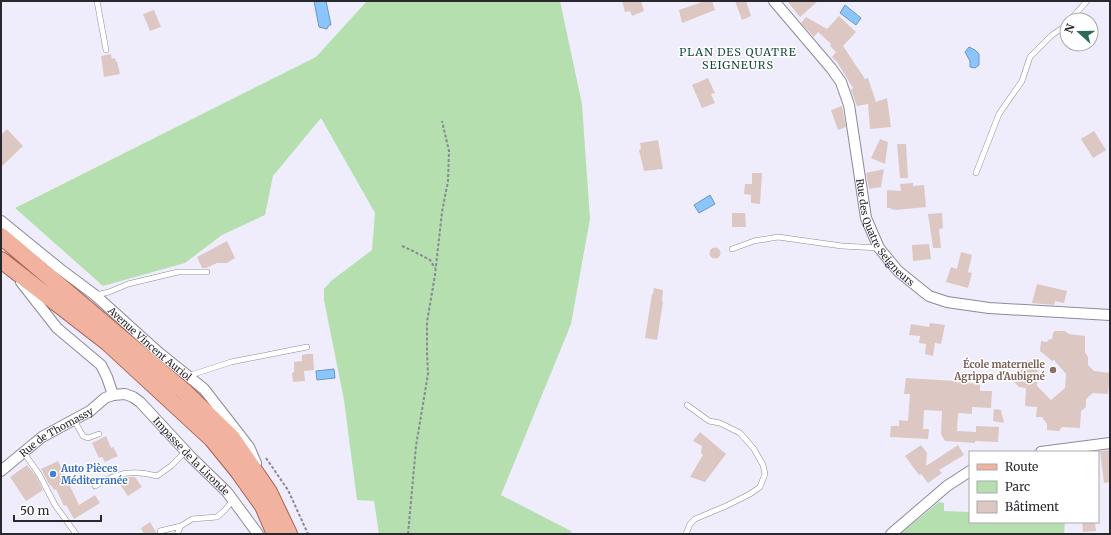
<svg xmlns="http://www.w3.org/2000/svg" width="1111" height="535" font-family="Merriweather,serif">
<style>
.green{fill:#b6dfb0}
.water{fill:#8ac5fb;stroke:#6d96be}
.building{fill:#ddc7c3}
.lines{fill:none;stroke-linecap:round;stroke-linejoin:round}
.lane-casing{stroke:#8d8a9b;stroke-width:6}
.street-casing{stroke:#8d8a9b;stroke-width:12}
.primary-casing{stroke:#a66150;stroke-width:18}
.path{stroke:#898893;stroke-width:2;stroke-dasharray:3 2;stroke-linecap:butt}
.lane{stroke:#fff;stroke-width:5}
.street{stroke:#fff;stroke-width:10}
.primary{stroke:#f2b2a0;stroke-width:16}
.education-dot{fill:#8d6e63;stroke:#fff;stroke-width:1.5}
.shop-dot{fill:#3f7fe0;stroke:#fff;stroke-width:1.5}
.labels{text-anchor:middle;stroke-width:3;stroke-linejoin:round;paint-order:stroke}
.street-label{font-size:10px;fill:#29282f;stroke:#fff}
.education-label{font-size:10px;font-weight:bold;fill:#785e54;stroke:#fff;text-anchor:end}
.shop-label{font-size:10px;font-weight:bold;fill:#366cbe;stroke:#fff;text-anchor:start}
.neighbourhood-label{font-size:11px;letter-spacing:1px;fill:#174939;stroke:#fff}
</style>
<rect width="100%" height="100%" fill="#efedfc"/>
<!-- green -->
<path class="green" d="M367 1H560L582 104 590 219 571 324 501 495 571 531 572 534H379L374 501 357 500 344 400 324 300V289L331 281 372 250 375 213 321 118 273 176 265 215 222 235 185 263 103 286 15 208 316 57Z
M939 502 944 503V511L970 512V522H1065L1064 534H900Z"/>
<!-- water -->
<path class="water" d="M314 1H326L331 25H329L327 29 319 27Z
M845 5 861 18 856 25 840 13Z
M969 47 975 50 979 54V65L975 68 970 67V61L965 52Z
M710 195 715 204 699 213 694 205Z
M334 369 335 378 317 380 316 371Z"/>
<!-- building -->
<path class="building" d="M622 1H641L644 11 632 16 630 11 625 12Z
M705 1H712L715 10 682 23 679 10Z
M735 1H746L751 16 742 20Z
M787 1H818L800 17Z
M154 10 161 27 150 31 143 14Z
M839 16 856 32 843 46 865 79 868 78 876 102 887 98 891 127 870 129 868 104 857 106 851 90 853 88 837 62 832 57 836 52 830 46 831 44 818 32 814 37 801 23 806 17 827 29Z
M111 54 112 59 115 58 116 62 117 61 120 74 104 77 101 56Z
M708 78 715 93 711 94 715 103 702 108 692 85Z
M842 106 846 127 838 130 831 110Z
M7 129 23 146 1 167V135Z
M1094 131 1106 150 1093 158 1081 139Z
M880 139 888 142 885 164 871 158Z
M658 140 663 169 644 171 639 150 641 149 640 143Z
M897 144H906L908 178H900Z
M884 169 881 187 869 189 866 173Z
M752 173H762L760 204 751 203V195L744 194 745 184H752Z
M913 183V186L924 185 926 207 896 210 891 209V208H887V190L901 191 900 184Z
M732 213H745L746 227H732Z
M942 213 943 228 939 229 941 248H933L928 214Z
M227 241 235 258 227 263H217L206 268H202L197 257Z
M929 244 931 259 913 261 912 245Z
M709.5 253a5.5 5.5 0 1 1 11 0a5.5 5.5 0 1 1-11 0Z
M961 252 972 255 968 272 972 273 968 288 946 282 951 267 957 269Z
M1037 284 1067 291 1064 303 1055 301 1054 305 1032 303Z
M654 288 663 290 662 302H663L657 340 645 338 652 294H653Z
M930 323 945 325 941 344 935 343 933 356 925 354 926 344 919 343 920 336 909 335 911 324 929 327Z
M1055 331H1065L1069 334 1085 336V352L1088 357V365L1094 371 1110 373 1108 394 1093 393 1086 399V407L1081 411 1080 428 1062 427 1059 431 1047 430V424L1042 417H1036L1037 407 1025 406 1026 388 1019 387 1015 383 1016 373 1020 369H1027V360L1038 371 1037 386 1051 400 1065 388 1066 374 1054 360 1052 361 1040 351 1041 341 1047 342 1048 340 1052 339 1053 333Z
M307 354H313L314 370 304 371 305 381 293 382 292 373 294 372V362L302 361V355Z
M906 378 955 381V382L980 384V391H992L991 408 972 407V414L958 413 957 431 976 432V426L999 427 998 442 975 441V435V443L945 441 941 434 942 411 924 410 923 429H929L928 439 890 437 891 426H899V420L908 421 910 394H904Z
M994 409 1001 410 1004 423 993 421Z
M700 432 726 454 705 482 690 477 703 455 701 453 702 446 693 441Z
M106 436 111 448 113 447 118 456 105 462 102 457 99 458 92 443Z
M921 445 927 453 926 466 958 445 964 455 939 470 942 473 928 483 921 474 919 475 905 456Z
M1110 450V482L1104 483 1100 451Z
M58 461 79 505 95 495 100 503 74 519 66 505 64 506 56 489 54 490 51 485 50 486 41 469Z
M27 465 36 476 43 490 26 501 10 477Z
M129 477H135L142 487 128 496 119 483Z
M150 522 156 532 157 534H144L141 528Z
M1082 522H1095L1096 531 1083 532Z"/>
<g class="lines">
<defs>
<path id="lane" d="M97 1 106 50
M1070 20 1087 1
M976 173 999 114 1022 81 1030 57 1052 35 1061 29 1067 23
M732 249 754 241 778 237 842 246 879 248
M96 295 109 292 128 284 178 272H207
M188 376 231 362 307 347
M74 420 83 436 88 438 99 434
M24 453 39 474 55 505 76 534
M95 486C117 473 131 469 157 476L171 466 186 451
M160 531 181 526
M177 534 181 526 192 519 217 517 225 510 233 500
M686 534 690 524 695 519 726 506 750 494 760 487 765 474 763 465 754 449 740 433 720 423 709 421 687 405"/>
<g id="street">
<path id="s1" d="M774 1 831 68 841 82 849 105 866 218 879 248 898 271 929 296 947 302 989 308 1110 315"/>
<path id="s2" d="M1 221 60 269 95 295 158 352 204 389 249 447 256 463"/>
<path d="M21 282 57 328 101 365 107 377 113 395"/>
<path d="M1041 452 1110 443"/>
<path id="s3" d="M1 471 42 437 90 411 105 398 113 395 125 394 133 397 140 402 191 457 227 492 258 534"/>
<path d="M891 534 947 486 970 471"/>
</g>
<path id="primary" d="M1 236 184 391 232 438 269 492 289 534
M1 260 108 343 212 439 238 471 263 506 275 534"/>
</defs>
<!-- lane casing -->
<use href="#lane" class="lane-casing"/>
<!-- street casing -->
<use href="#street" class="street-casing"/>
<!-- primary casing -->
<use href="#primary" class="primary-casing"/>
<!-- path -->
<path class="path" d="M402 246 413 251 430 260 435 268
M266 458 288 490 308 534
M408 534 416 446 428 374 427 352V322L435 275 442 212 448 181 449 151 442 121"/>
<!-- lane -->
<use href="#lane" class="lane"/>
<!-- street -->
<use href="#street" class="street"/>
<!-- primary -->
<use href="#primary" class="primary"/>
</g>
<!-- markers -->
<circle class="education-dot" cx="1053" cy="370" r="4"/>
<circle class="shop-dot" cx="53" cy="474" r="4"/>
<g class="labels">
<!-- street labels -->
<g class="street-label">
<text dy="4" stroke="none"><textPath href="#s1" startOffset="265">Rue des Quatre Seigneurs</textPath></text>
<text dy="4" stroke="none"><textPath href="#s2" startOffset="193">Avenue Vincent Auriol</textPath></text>
<text dy="4" stroke="none"><textPath href="#s3" startOffset="68">Rue de Thomassy</textPath></text>
<text dy="4" stroke="none"><textPath href="#s3" startOffset="240">Impasse de la Lironde</textPath></text>
</g>
<!-- education labels -->
<g class="education-label">
<text x="1045" y="368">École maternelle<tspan x="1045" dy="12">Agrippa d'Aubigné</tspan></text>
</g>
<!-- shop labels -->
<g class="shop-label">
<text x="61" y="472">Auto Pièces<tspan x="61" dy="12">Méditerranée</tspan></text>
</g>
<!-- neighbourhood labels -->
<g class="neighbourhood-label">
<text x="738" y="56">PLAN DES QUATRE<tspan x="738" dy="13">SEIGNEURS</tspan></text>
</g>
</g>
<!-- border -->
<rect width="1111" height="535" fill="none" stroke="#29282f" stroke-width="4"/>
<!-- legend -->
<rect x="969" y="451" width="130" height="72" fill="#ffffff" stroke="#a9a9ac"/>
<rect x="977" y="464" width="20" height="6" fill="#f2b2a0" stroke="#a9a9ac"/>
<text x="1005" y="471" font-size="12" fill="#29282f">Route</text>
<rect x="977" y="481" width="20" height="12" fill="#b6dfb0" stroke="#a9a9ac"/>
<text x="1005" y="491" font-size="12" fill="#29282f">Parc</text>
<rect x="977" y="501" width="20" height="12" fill="#ddc7c3" stroke="#a9a9ac"/>
<text x="1005" y="511" font-size="12" fill="#29282f">Bâtiment</text>
<!-- north arrow -->
<g transform="translate(1079 32) rotate(291)"><circle r="19" fill="#ffffff" stroke="#a9a9ac"/>
<path d="M0-3L7 15L0 10L-7 15Z" fill="#2c6a56"/>
<text y="-6" font-size="11" font-weight="bold" text-anchor="middle" fill="#29282f">N</text>
</g>
<!-- scale -->
<path d="M14 515v6h87v-6" fill="none" stroke="#29282f" stroke-width="2"/>
<text x="20" y="515" font-size="12" fill="#29282f" stroke="#ffffff" stroke-width="3" paint-order="stroke">50 m</text>
</svg>
